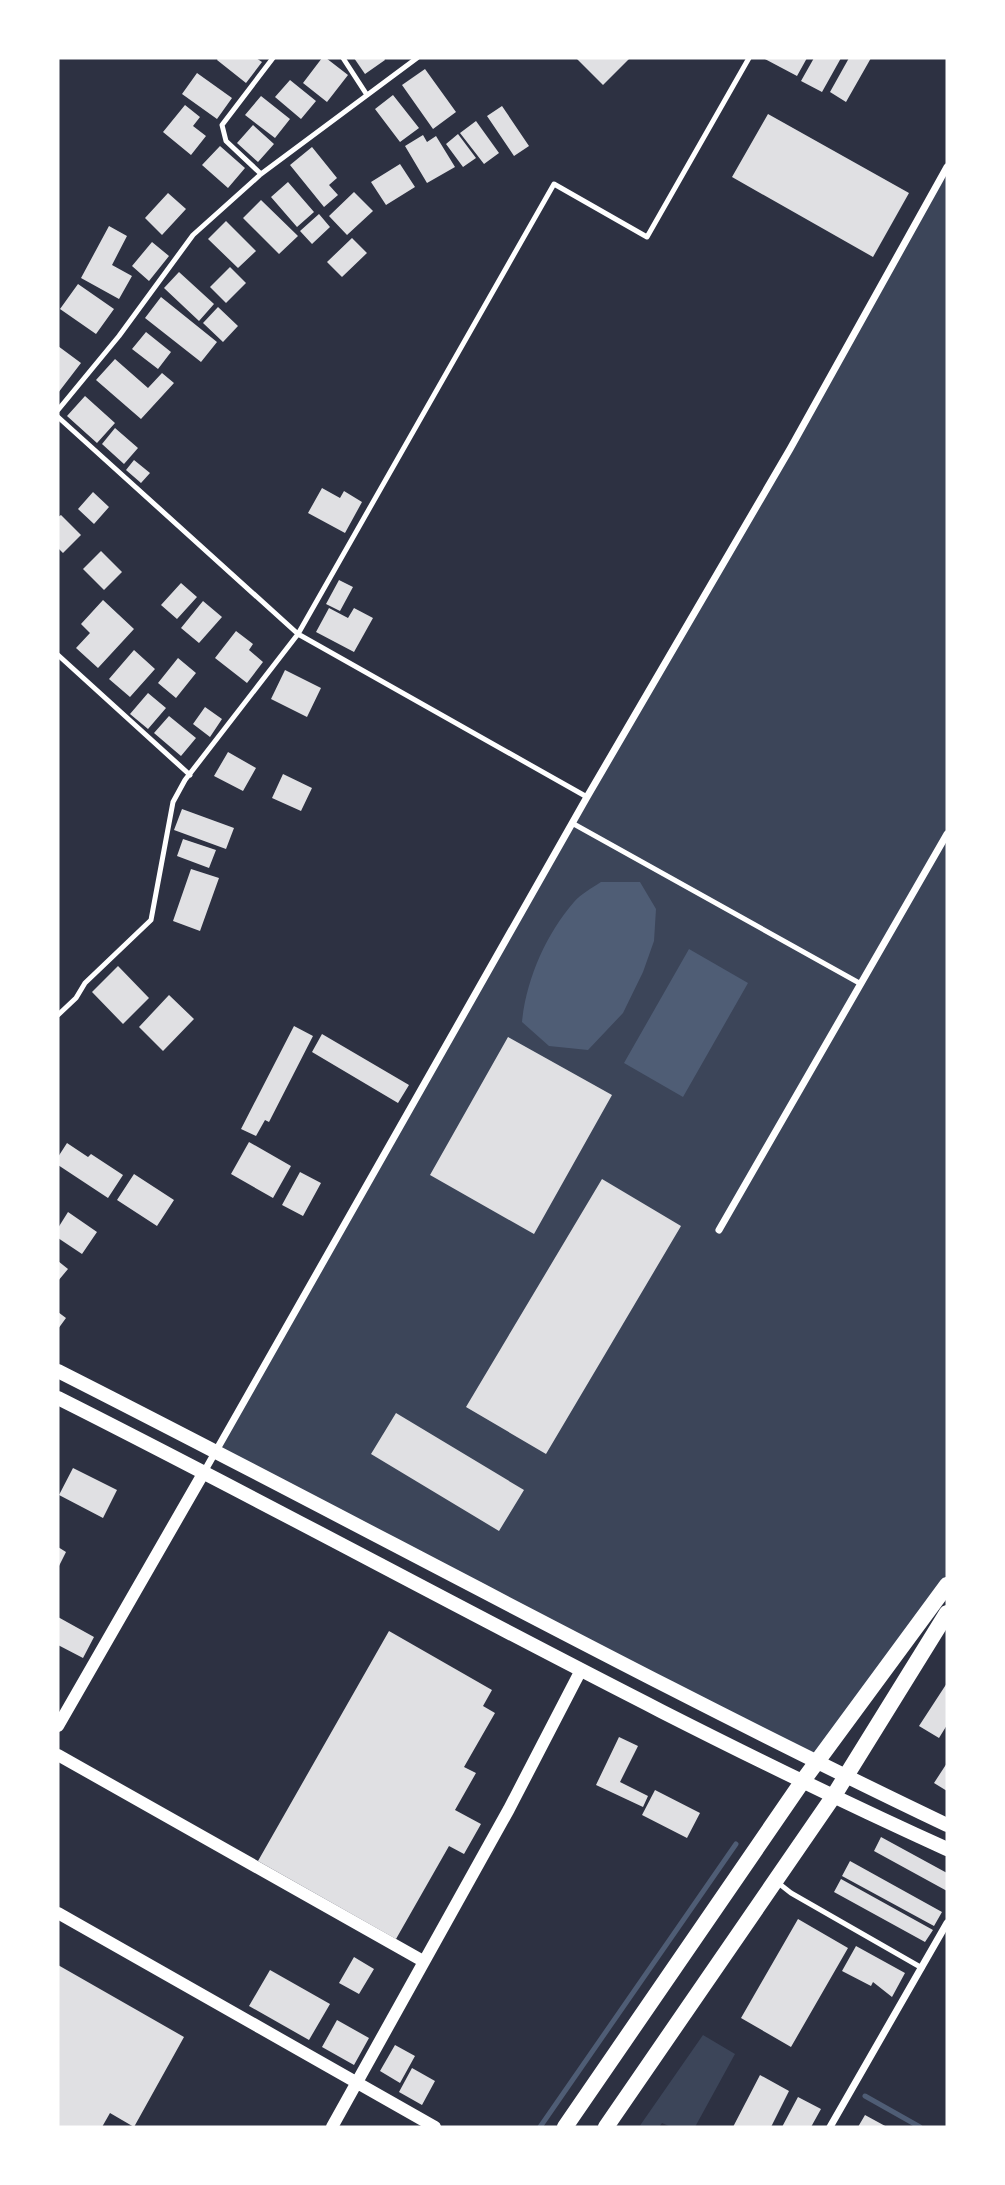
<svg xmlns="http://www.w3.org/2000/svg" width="1005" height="2185" font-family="'Sofia Sans Condensed',sans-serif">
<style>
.green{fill:#3c4559}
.water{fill:#4f5d75}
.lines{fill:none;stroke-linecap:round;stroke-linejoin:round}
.stream{stroke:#4f5d75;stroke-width:5}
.building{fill:#e0e0e3}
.service{stroke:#fff;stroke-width:5}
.minor{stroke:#fff;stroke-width:7}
.tertiary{stroke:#fff;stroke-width:12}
.secondary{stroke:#fff;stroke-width:14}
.primary{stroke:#fff;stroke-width:16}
</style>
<rect width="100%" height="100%" fill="#2d3142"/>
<!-- green -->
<path class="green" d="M947 167V1585L818 1762 216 1451 790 449Z
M703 2035 735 2054 695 2127H671L662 2123 659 2127H639Z"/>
<!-- water -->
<path class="water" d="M601 882H640L656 909 654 941 643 972 623 1013 588 1050 549 1046 522 1022C526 980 546 934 574 902 581 894 592 888 601 882Z
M689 949 748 983 683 1097 624 1063Z"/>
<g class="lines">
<!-- stream -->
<path class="stream" d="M865 2096 920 2127
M540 2127 736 1844"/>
</g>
<!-- building -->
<path class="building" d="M218 58H256L262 62 246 83 217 60Z
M322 58H326L348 75 327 102 303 83Z
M354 58H384L385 60 365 74Z
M576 58H630L603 85Z
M763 58H807L797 76Z
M814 58H841L822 92 801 81Z
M849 58H871L846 102 830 92Z
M425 69 456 112 433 129 402 85Z
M197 73 232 98 217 119 182 94Z
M290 80 316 101 301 119 275 97Z
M393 95 419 128 400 142 375 109Z
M261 96 290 119 275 138 245 115Z
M185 105 200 117 193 126 206 136 191 155 163 132Z
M502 106 529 146 514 156 487 116Z
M768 114 909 193 873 257 732 177Z
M476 121 499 153 484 164 460 133Z
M253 125 274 144 258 162 237 143Z
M458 134 476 158 463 167 446 144Z
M423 135 427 142 436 136 455 167 427 183 405 146Z
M220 146 245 168 228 188 202 165Z
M312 147 337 178 329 185 338 195 324 207 290 165Z
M400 164 415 187 386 205 371 182Z
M288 182 314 212 297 227 271 197Z
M354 192 373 211 347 235 329 216Z
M168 193 186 209 162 235 145 218Z
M261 200 298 236 279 254 243 218Z
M319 214 330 227 312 244 300 231Z
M226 221 256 251 238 268 208 239Z
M109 226 127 236 112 265 132 276 119 299 81 278Z
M352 238 367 253 342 277 327 262Z
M152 242 169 256 149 281 132 266Z
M230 267 246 283 226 303 210 287Z
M179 272 214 304 199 321 164 288Z
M78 284 114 309 96 334 60 309Z
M161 297 217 342 201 362 145 318Z
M218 307 238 326 223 342 203 323Z
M146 332 171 352 158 369 132 349Z
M58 346 81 363 58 393Z
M115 359 148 388 162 373 174 383 141 419 96 380Z
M85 396 115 423 97 443 67 416Z
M115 428 138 448 124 464 102 444Z
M134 460 150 473 141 483 126 470Z
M322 488 340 498 344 491 362 502 345 533 308 513Z
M93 492 109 507 94 524 78 509Z
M61 515 81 535 63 553 58 548V517Z
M101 551 122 572 104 590 83 569Z
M339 580 353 587 340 611 326 604Z
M181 583 197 597 177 619 161 605Z
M103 600 134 629 98 668 76 648 90 633 81 624Z
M203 601 222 617 199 643 181 628Z
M329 608 348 618 354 608 373 618 354 652 316 632Z
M236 631 253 644 249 650 263 662 247 683 215 658Z
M134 650 155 669 130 697 109 679Z
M178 658 196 673 176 698 158 683Z
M285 670 321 688 307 717 271 699Z
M148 693 166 708 148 729 130 714Z
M205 707 222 719 210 737 193 724Z
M169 716 196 738 181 756 154 733Z
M228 752 256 768 243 791 214 776Z
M283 774 312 788 301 811 272 798Z
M182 809 234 828 226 849 174 830Z
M183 839 216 850 209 868 177 856Z
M191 869 219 878 200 931 173 921Z
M118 966 149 998 123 1024 92 992Z
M169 995 194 1019 163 1051 139 1027Z
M294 1026 313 1036 269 1122 265 1120 256 1136 241 1129Z
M322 1034 409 1085 398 1103 312 1052Z
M508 1037 612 1095 534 1234 430 1175Z
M249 1142 291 1166 273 1198 231 1174Z
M67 1143 88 1157 91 1154 123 1175 108 1198 58 1165V1157Z
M300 1172 321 1183 303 1216 282 1205Z
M134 1174 174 1200 157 1226 117 1200Z
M602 1179 681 1226 546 1454 466 1407Z
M68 1212 97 1232 82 1254 58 1238V1228Z
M58 1261 68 1269 58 1281Z
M58 1312 66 1318 58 1329Z
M396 1413 524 1490 499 1531 371 1454Z
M73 1468 117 1490 103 1518 59 1495Z
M58 1547 66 1552 58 1568Z
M58 1617 94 1637 83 1658 58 1645Z
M389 1631 492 1690 483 1706 495 1713 464 1767 476 1773 455 1810 481 1824 464 1854 449 1846 396 1939 258 1861Z
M947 1683V1725L939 1738 919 1726Z
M619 1737 638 1746 620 1782 648 1796 643 1807 596 1785Z
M947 1763V1791L934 1783Z
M655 1790 700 1813 687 1838 642 1815Z
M881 1837 947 1873V1891L874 1851Z
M850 1861 942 1912 934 1926 842 1876Z
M841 1879 933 1930 925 1942 834 1892Z
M798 1919 848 1948 791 2047 741 2018Z
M856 1946 905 1973 892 1997 873 1982 871 1986 842 1971Z
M354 1957 374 1969 359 1994 339 1983Z
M58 1965 184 2037 134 2127 110 2113 102 2127H58Z
M270 1970 330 2004 309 2040 249 2006Z
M337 2020 369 2038 354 2065 322 2047Z
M395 2045 415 2056 400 2083 380 2071Z
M412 2068 435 2081 422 2105 399 2092Z
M760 2075 789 2091 771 2127H733Z
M798 2097 821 2109 811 2127H782Z
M865 2115 887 2127H858Z"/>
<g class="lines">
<!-- service -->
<path class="service" d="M343 58 367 95
M261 174 226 141 222 125 273 58
M58 410 119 336 193 235 261 174 417 58
M58 417 298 634 587 797
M58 655 190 775
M572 823 861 984
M58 1015 76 998 85 983 151 920 173 802 185 780 298 634 554 184 647 237 749 58
M777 1882 791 1893 922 1968"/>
<!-- minor -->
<path class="minor" d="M719 1230 947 834
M204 1472 587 797 790 449 947 167
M830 2127 947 1923"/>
<!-- tertiary -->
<path class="tertiary" d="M58 1726 204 1472
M58 1755 423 1961
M58 1913 435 2127
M332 2127 509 1809 581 1670"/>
<!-- secondary -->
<path class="secondary" d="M58 1371C355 1521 647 1682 947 1825
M58 1398C355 1547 644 1712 947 1849"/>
<!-- primary -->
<path class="primary" d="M565 2127 802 1782 947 1585
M606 2127 833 1797 947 1613"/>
</g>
<!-- border -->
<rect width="1005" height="2185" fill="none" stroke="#ffffff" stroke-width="119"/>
</svg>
